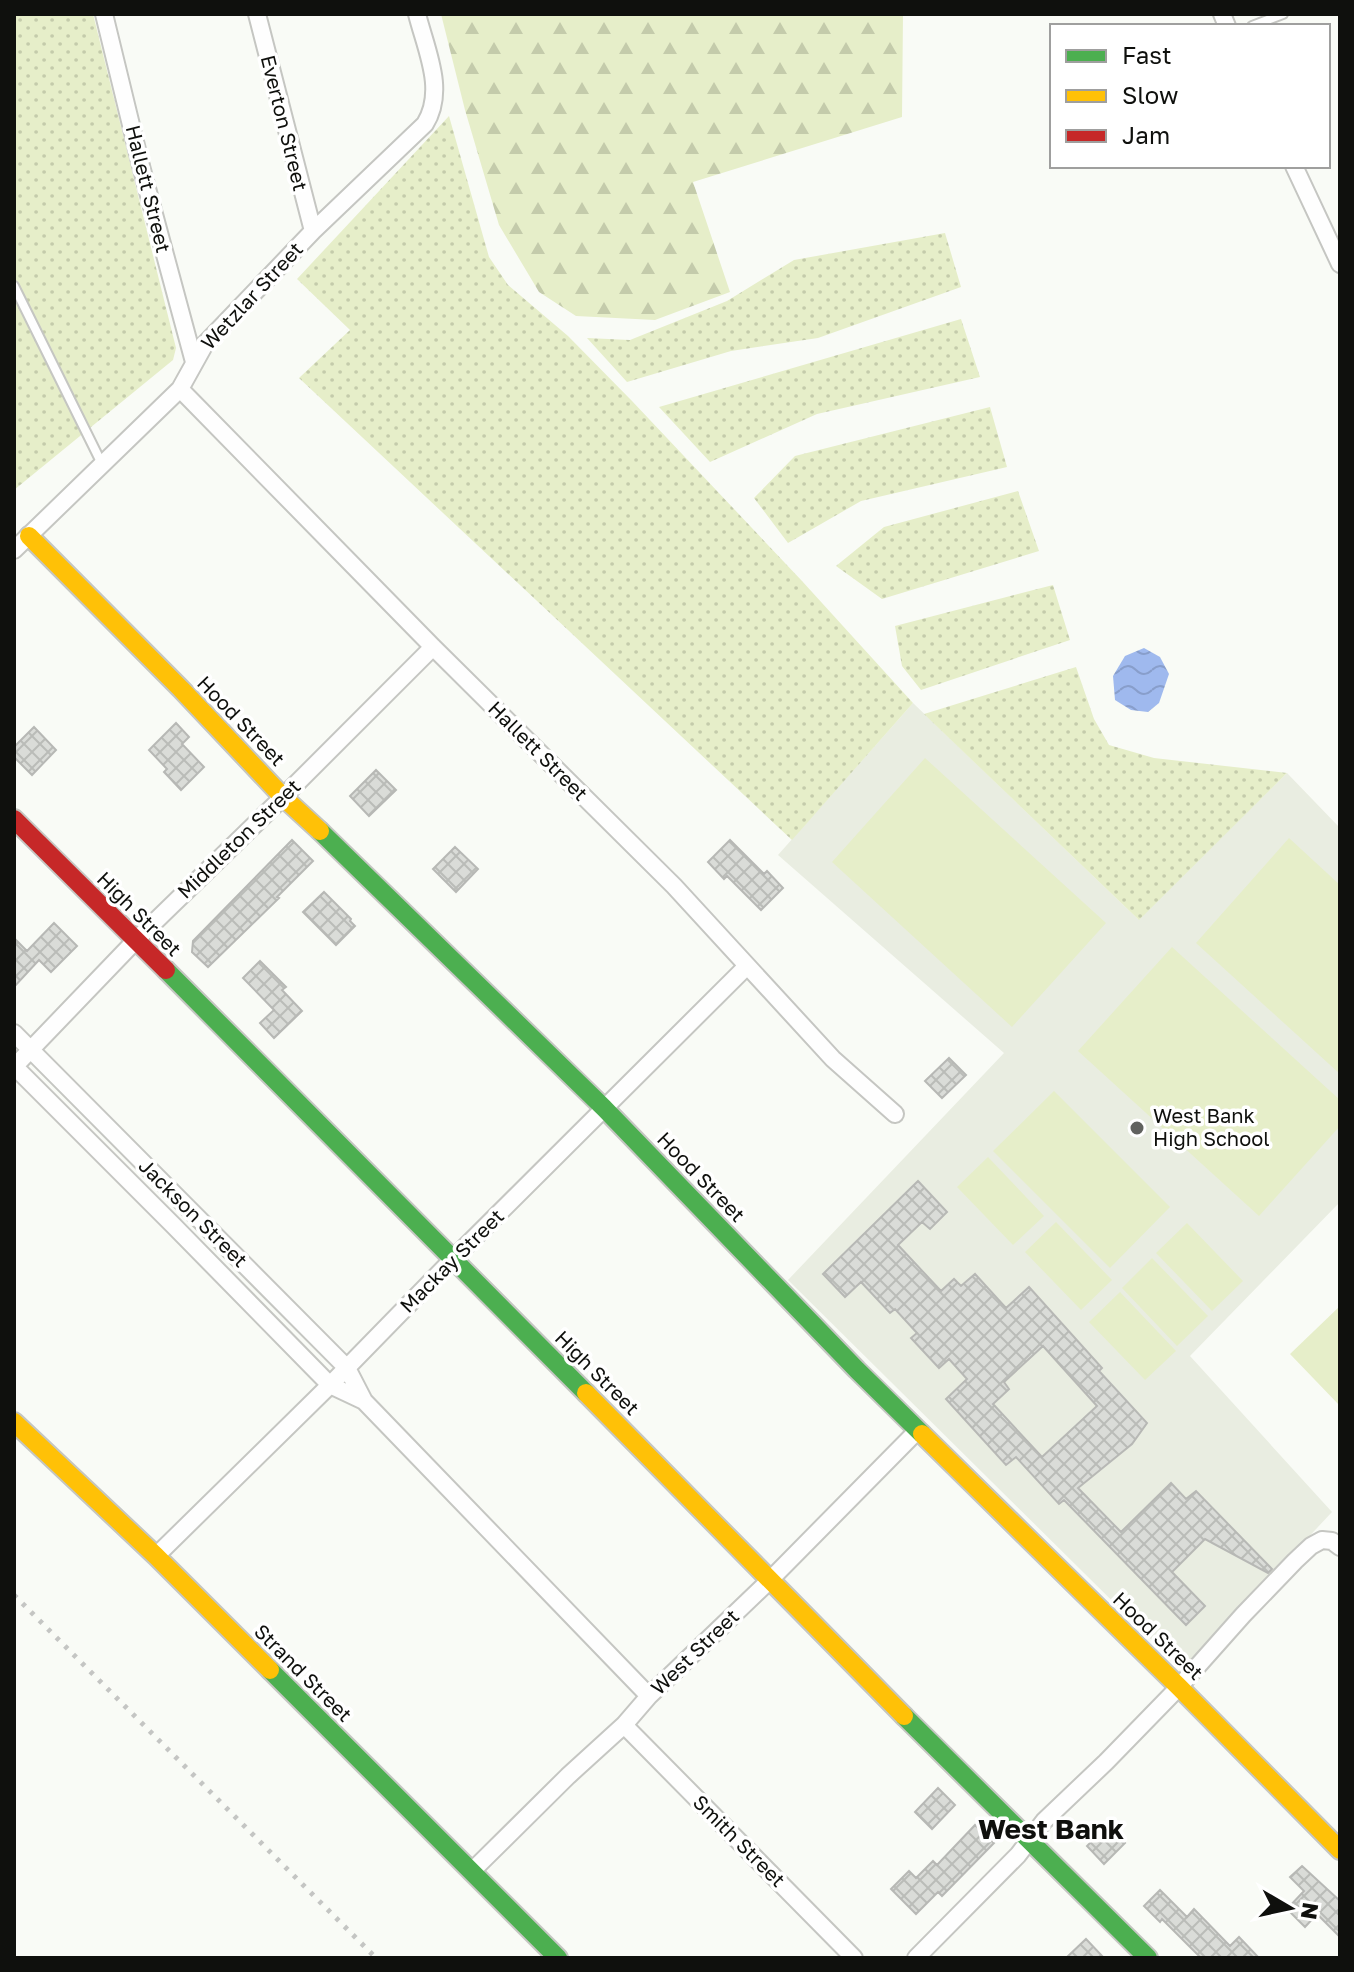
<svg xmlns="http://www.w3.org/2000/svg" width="1354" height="1972" font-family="'Golos Text',sans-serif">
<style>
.built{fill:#e9ede1}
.grass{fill:url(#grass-dots)}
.forest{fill:url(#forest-firs)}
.pitch{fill:#e6eec9}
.water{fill:url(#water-waves)}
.building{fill:url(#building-cross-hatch);stroke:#b7b8b5;stroke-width:2;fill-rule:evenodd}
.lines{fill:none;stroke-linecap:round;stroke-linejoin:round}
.lane-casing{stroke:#c5c6c2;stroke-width:12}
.street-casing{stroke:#c5c6c2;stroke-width:20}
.fast-casing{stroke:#c5c6c2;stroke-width:22}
.slow-casing{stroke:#c5c6c2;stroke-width:22}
.jam-casing{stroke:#c5c6c2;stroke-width:22}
.lane{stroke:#fefefe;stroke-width:8}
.street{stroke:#fefefe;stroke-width:16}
.fast{stroke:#4caf50;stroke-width:18}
.slow{stroke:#ffc107;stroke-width:18}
.jam{stroke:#c62828;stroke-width:18}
.rail{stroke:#c4c5c3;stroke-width:5;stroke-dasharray:4 8;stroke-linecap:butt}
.poi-dot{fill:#61625f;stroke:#fff;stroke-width:3}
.labels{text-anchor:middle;stroke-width:7;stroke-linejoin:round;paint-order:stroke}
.street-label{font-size:20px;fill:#0f100d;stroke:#fff}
.poi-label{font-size:20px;fill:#0f100d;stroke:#fff;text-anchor:start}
.district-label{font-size:28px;font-weight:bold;fill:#0f100d;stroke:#fff}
</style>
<defs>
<pattern id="grass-dots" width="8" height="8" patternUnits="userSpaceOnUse" patternTransform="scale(2)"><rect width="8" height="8" fill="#e6eec9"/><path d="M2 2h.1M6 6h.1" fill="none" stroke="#c4cbab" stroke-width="1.8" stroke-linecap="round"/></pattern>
<pattern id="forest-firs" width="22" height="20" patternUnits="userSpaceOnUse" patternTransform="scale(2)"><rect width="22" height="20" fill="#e6eec9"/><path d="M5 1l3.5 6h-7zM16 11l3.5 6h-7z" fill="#c4cbab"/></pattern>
<pattern id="water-waves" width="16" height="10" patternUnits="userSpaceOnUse" patternTransform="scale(2)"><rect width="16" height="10" fill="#9fb9ee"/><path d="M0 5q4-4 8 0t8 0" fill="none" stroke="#889ecb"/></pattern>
<pattern id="building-cross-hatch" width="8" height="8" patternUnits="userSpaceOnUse" patternTransform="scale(2)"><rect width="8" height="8" fill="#dadcd8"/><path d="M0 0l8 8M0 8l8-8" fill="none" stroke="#babcb8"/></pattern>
</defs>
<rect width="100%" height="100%" fill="#f9fbf6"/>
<!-- built -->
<path class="built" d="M913 703 1138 919 1287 773 1340 828V1202L1190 1356 1332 1512 1183 1671 788 1280 1004 1053 778 855Z"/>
<!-- grass -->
<path class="grass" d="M14 14H93L176 348 173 360 14 490Z
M449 116 489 257 508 285 568 336 632 401 802 581 913 703 792 840 299 378 350 330 297 279Z
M945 233 961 287 818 338 731 351 627 382 587 338 630 340 727 301 794 260Z
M961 319 980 377 817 414 710 462 659 407Z
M990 407 1007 467 861 501 788 543 754 498 795 456Z
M1018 491 1039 551 882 599 836 566 884 527Z
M1053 585 1070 640 921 690 902 666 895 626Z
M1076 667 1094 719 1109 745 1154 758 1287 773 1139 920 924 714Z"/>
<!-- forest -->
<path class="forest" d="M441 14H903L902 117 693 182 730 292 655 320 576 316 539 292 499 225 465 110Z"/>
<!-- pitch -->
<path class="pitch" d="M925 758 1106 923 1012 1027 832 862Z
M1289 838 1340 885V1074L1196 943Z
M1172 947 1340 1100V1126L1259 1216 1078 1051Z
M1054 1091 1170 1207 1110 1268 993 1151Z
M988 1157 1044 1216 1013 1245 957 1187Z
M1056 1222 1112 1280 1081 1310 1025 1252Z
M1187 1223 1243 1281 1212 1311 1156 1253Z
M1152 1258 1208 1316 1177 1346 1122 1288Z
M1120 1292 1176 1351 1145 1380 1089 1322Z
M1340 1306V1406L1290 1354Z"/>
<!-- water -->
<path class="water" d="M1144 648 1160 657 1169 674 1159 703 1148 712 1131 710 1115 700 1113 676 1125 656Z"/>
<!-- building -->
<path class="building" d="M176 723 189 737 182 744 204 767 181 790 164 772 167 769 149 750Z
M34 727 56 750 32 775 14 757V747Z
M376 770 396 790 369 816 350 796Z
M292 840 313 861 277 897 279 898 208 967 192 952 193 941Z
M730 840 764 874 767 871 783 888 761 910 727 876 724 879 708 862Z
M455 847 478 869 456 892 433 869Z
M324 892 351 919 350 921 355 926 336 945 303 912Z
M54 923 77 946 51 972 39 960 14 987V938L27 951Z
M260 961 286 987 282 990 302 1011 274 1038 260 1023 274 1010 243 978Z
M949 1058 966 1075 942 1098 925 1081Z
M918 1181 947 1212 930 1229 922 1222 898 1245 941 1291 954 1279 961 1286 975 1274 1006 1308 1029 1287 1102 1368 1099 1371 1147 1423 1132 1444 1078 1488 1121 1532 1171 1483 1186 1499 1196 1491 1272 1569 1268 1573 1205 1539 1172 1572 1205 1606 1186 1625 1064 1500 1059 1504 1016 1457 1006 1465 946 1399 967 1379 949 1359 939 1368 911 1338 917 1333 895 1309 890 1313 861 1282 845 1297 823 1274ZM1043 1346 1097 1406 1042 1457 993 1404 1009 1389 1004 1382Z
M938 1788 955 1805 932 1829 915 1812Z
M975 1825 994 1843 942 1896 938 1892 916 1914 891 1889 909 1871 916 1878 933 1861 937 1865Z
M1108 1825 1125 1843 1104 1864 1087 1846Z
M1302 1866 1340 1901V1937L1317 1914 1305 1927 1287 1909 1304 1891 1290 1877Z
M1160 1890 1187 1917 1194 1909 1230 1946 1239 1937 1259 1958H1201L1162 1919 1160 1922 1144 1906Z
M1086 1939 1104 1958H1066Z"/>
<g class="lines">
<defs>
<path id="lane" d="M1252 26 1283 14
M14 286 102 464"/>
<path id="street" d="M104 14 141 166 194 362
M257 14 313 231
M1222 14 1227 26
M1294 166 1340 264
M180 389 433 647 674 886 833 1059 895 1114
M14 550 180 389 205 344 313 231 425 124C446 90 426 50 417 14
M14 1033 347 1368 364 1401 649 1696
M14 1066 173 1225 330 1385 364 1401
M14 1067 135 941 283 797 433 647
M156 1556 330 1385 452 1260 747 966
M624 1725 854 1958
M471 1872 568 1776 624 1725 649 1696 770 1580 918 1430
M916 1958 1018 1855 1044 1821 1106 1762 1179 1687 1243 1615 1295 1561 1311 1546 1322 1540 1332 1541 1340 1547"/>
<path id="fast" d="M320 831 604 1108 857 1370 922 1434
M166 970 586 1393
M270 1670 558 1958
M904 1716 1148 1958"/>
<path id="slow" d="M29 536 181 689 283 797 320 831
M586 1393 904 1716
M14 1422 156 1556 270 1670
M922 1434 1179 1687 1340 1850"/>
<path id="jam" d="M14 819 166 970"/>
</defs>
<!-- lane casing -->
<use href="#lane" class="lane-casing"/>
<!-- street casing -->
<use href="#street" class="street-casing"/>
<!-- fast casing -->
<use href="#fast" class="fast-casing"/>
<!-- slow casing -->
<use href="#slow" class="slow-casing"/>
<!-- jam casing -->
<use href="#jam" class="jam-casing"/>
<!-- lane -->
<use href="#lane" class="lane"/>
<!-- street -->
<use href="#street" class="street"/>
<!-- fast -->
<use href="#fast" class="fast"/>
<!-- slow -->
<use href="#slow" class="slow"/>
<!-- jam -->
<use href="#jam" class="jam"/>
<!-- rail -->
<path class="rail" d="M14 1595 376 1958"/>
</g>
<!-- markers -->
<circle class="poi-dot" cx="1137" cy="1128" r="8"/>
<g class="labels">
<!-- street labels -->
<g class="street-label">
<text transform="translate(284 123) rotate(76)" y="7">Everton Street</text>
<text transform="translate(148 189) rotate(76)" y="7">Hallett Street</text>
<text transform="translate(252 296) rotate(-47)" y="7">Wetzlar Street</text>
<text transform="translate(241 721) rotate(46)" y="7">Hood Street</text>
<text transform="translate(538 751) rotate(45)" y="7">Hallett Street</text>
<text transform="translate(239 839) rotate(-44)" y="7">Middleton Street</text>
<text transform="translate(139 914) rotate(45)" y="7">High Street</text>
<text transform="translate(701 1177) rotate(46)" y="7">Hood Street</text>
<text transform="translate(193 1213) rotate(45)" y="7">Jackson Street</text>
<text transform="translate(452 1261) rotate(-45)" y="7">Mackay Street</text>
<text transform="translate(597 1373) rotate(45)" y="7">High Street</text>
<text transform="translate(1158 1636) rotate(44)" y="7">Hood Street</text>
<text transform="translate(695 1652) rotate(-44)" y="7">West Street</text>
<text transform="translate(303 1673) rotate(45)" y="7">Strand Street</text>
<text transform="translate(739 1841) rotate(45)" y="7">Smith Street</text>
</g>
<!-- poi labels -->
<g class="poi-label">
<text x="1153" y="1123">West Bank<tspan x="1153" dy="23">High School</tspan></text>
</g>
<!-- district labels -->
<g class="district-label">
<text x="1051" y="1839">West Bank</text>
</g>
</g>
<!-- border -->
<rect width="1354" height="1972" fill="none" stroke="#0f100d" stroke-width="32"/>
<!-- legend -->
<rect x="1050" y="24" width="280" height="144" fill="#ffffff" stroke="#9f9f9e" stroke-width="2"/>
<rect x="1066" y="50" width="40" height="12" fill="#4caf50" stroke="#9f9f9e" stroke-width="2"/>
<text x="1122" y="64" font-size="24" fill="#0f100d">Fast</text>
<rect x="1066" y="90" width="40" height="12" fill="#ffc107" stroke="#9f9f9e" stroke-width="2"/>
<text x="1122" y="104" font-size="24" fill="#0f100d">Slow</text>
<rect x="1066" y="130" width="40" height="12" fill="#c62828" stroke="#9f9f9e" stroke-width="2"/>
<text x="1122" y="144" font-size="24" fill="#0f100d">Jam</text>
<!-- north arrow -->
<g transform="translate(1290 1908) rotate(99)" stroke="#ffffff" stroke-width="6" paint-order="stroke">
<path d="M0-6L14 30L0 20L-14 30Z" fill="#0f100d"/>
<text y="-12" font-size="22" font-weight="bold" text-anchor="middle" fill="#0f100d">N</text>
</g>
</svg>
